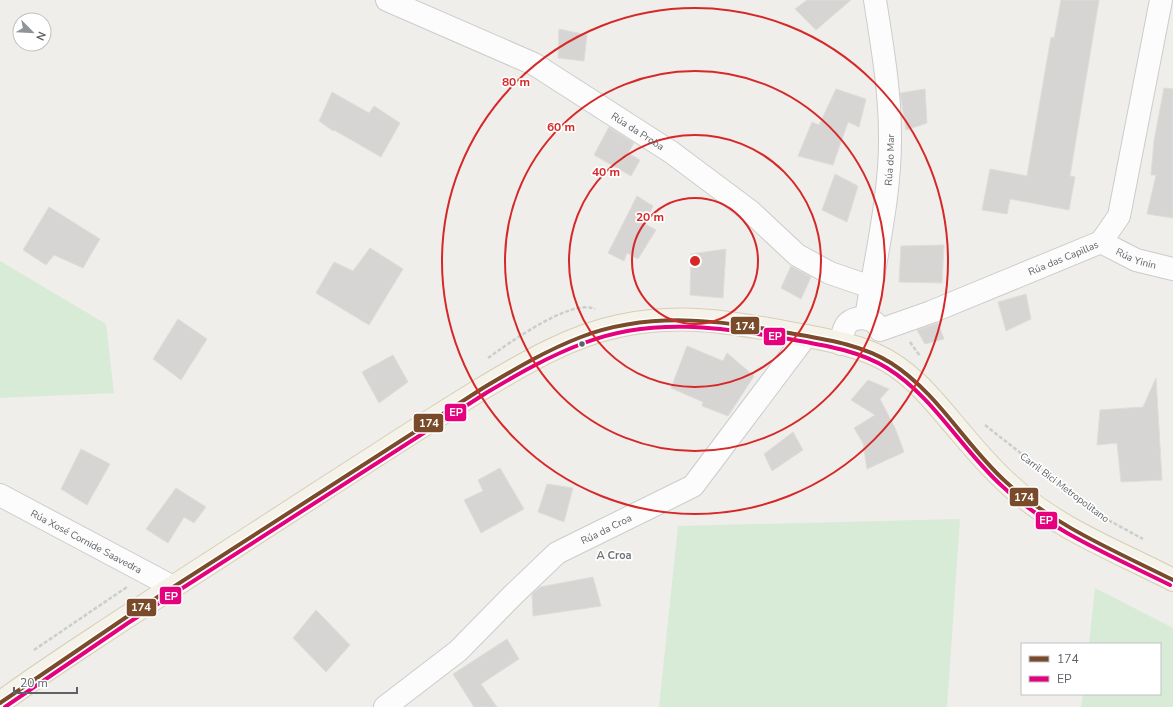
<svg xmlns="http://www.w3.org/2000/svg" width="1173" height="707" font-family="'Nunito Sans',sans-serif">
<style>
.green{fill:#d8ebd6}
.building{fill:#d6d5d3;stroke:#deddd9}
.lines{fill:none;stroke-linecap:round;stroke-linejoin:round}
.minor-casing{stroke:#cbcccc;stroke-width:24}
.major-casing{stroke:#d7ceb8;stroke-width:24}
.path{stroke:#cacfcc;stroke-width:2.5;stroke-dasharray:4 2;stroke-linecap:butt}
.minor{stroke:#fdfcfc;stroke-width:22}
.major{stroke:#f4f2e9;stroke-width:22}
.bus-1-casing{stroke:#fff;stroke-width:7}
.bus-2-casing{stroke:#fff;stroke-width:7}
.bus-1{stroke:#7a4b2a;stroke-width:4}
.bus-2{stroke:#e5007d;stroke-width:4}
.ring{fill:none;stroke:#d62828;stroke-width:2}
.bus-dot{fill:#5f6368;stroke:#fff;stroke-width:1.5}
.labels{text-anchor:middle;stroke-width:3.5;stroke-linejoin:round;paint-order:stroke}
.street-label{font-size:10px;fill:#5f6368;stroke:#fff}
.neighbourhood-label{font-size:11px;font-weight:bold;fill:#70757a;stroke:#fff}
.centre{fill:#d62828;stroke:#fff;stroke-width:2}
.ring-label{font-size:12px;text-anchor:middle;font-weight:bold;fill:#d62828;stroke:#fff;stroke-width:3.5;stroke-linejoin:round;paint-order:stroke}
.line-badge{stroke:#fff;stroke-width:1.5}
.badge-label{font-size:11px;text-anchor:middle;font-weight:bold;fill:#fff}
</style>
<rect width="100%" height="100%" fill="#efeeea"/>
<!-- green -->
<path class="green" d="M0 261 106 324 114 393 0 398Z
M960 519 947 707H659L678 526Z
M1095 588 1173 628V707H1081L1083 694H1160V644H1089Z"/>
<!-- building -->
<path class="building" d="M807 0H851L816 30 795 9Z
M1061 0H1099L1070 176 1075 177 1069 210 1010 199 1007 214 982 210 990 169 1027 176 1051 37 1054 38Z
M559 29 587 35 584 61 558 58Z
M1164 88 1173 89V218L1147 214 1156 175H1151L1154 141Z
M836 89 866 99 859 127 848 122 833 165 798 156 812 122 819 125Z
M925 89 927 123 906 130 900 93Z
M332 92 369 113 374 106 400 123 381 157 334 130 333 131 319 121Z
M609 127 634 143 628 153 640 160 631 176 594 155Z
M835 174 858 186 847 222 822 210Z
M637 196 653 206 645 224 656 230 638 259 627 253 624 261 608 253Z
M49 207 100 239 83 268 54 255 46 265 23 250Z
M944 245 942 283 899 282 901 246Z
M370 248 403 269 369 325 316 293 334 262 353 271Z
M726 249 723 298 690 295 691 254Z
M791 266 811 277 801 299 781 288Z
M1026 294 1031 319 1006 331 998 302Z
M178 319 207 339 181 380 153 359Z
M938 323 944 339 925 344 917 330Z
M687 346 723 361 727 353 754 376 728 416 702 406 703 402 671 388Z
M393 355 408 382 379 403 362 372Z
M1156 378 1162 480 1121 482 1117 443 1097 445 1100 410 1143 407Z
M868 380 889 389 880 399 895 428 904 452 867 469 863 443 854 428 875 415 851 400Z
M793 432 803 450 772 471 764 454Z
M81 449 110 464 87 505 61 489Z
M500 468 524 509 481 533 464 500 483 491 478 480Z
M547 484 573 488 564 522 538 512Z
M176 488 206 507 194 523 184 517 168 543 146 529Z
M593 577 601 606 533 616 532 594 540 587Z
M316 610 350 645 326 672 293 638Z
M507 639 519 659 481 684 497 707H474L453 674Z"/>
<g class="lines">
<defs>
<g id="minor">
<path id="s1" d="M387 0 534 64 671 152 750 211 797 255 830 273 871 287"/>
<path id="s2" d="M1101 242 1136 260 1173 269"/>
<path id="s3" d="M866 318C875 260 891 194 890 135 890 90 882 45 875 0"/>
<path id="s4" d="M880 330 931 312 1101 242 1119 216 1161 0"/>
<path d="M841 344C842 337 843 328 848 323 856 316 871 317 877 325"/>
<path id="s5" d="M0 495 173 587"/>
<path id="s6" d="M385 707 458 651 514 594 557 553 693 486 806 336"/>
</g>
<path id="major" d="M0 703C40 673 83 646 125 618 194 573 263 529 332 484 382 452 432 419 483 388 525 363 570 336 619 326 679 313 731 322 790 333 818 338 849 343 876 355 912 371 936 404 961 433 977 452 994 472 1013 488 1058 529 1119 552 1173 580"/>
</defs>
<!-- minor casing -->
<use href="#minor" class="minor-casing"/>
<!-- major casing -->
<use href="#major" class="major-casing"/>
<!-- path -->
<path class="path" d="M910 342 920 356
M488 358C509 343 571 298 595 309
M985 425 1099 515 1143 539
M34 650 127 587"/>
<!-- minor -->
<use href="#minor" class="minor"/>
<!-- major -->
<use href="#major" class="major"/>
<defs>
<path id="bus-1" d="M0 703 125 618 483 388C515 369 547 350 581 337 649 311 719 320 789 333 823 339 861 344 891 363 938 393 965 445 1006 482 1055 526 1115 551 1173 580"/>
<path id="bus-2" d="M5 707 128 623 486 393C518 374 549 356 584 343 651 317 720 327 789 339 822 345 858 350 887 368 934 397 961 449 1002 486 1050 531 1112 556 1170 585"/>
</defs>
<!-- bus-1 casing -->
<use href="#bus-1" class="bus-1-casing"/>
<!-- bus-2 casing -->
<use href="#bus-2" class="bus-2-casing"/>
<!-- bus-1 -->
<use href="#bus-1" class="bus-1"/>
<!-- bus-2 -->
<use href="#bus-2" class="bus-2"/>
</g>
<!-- distance rings -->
<g class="ring">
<circle cx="695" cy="261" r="63"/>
<circle cx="695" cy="261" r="126"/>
<circle cx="695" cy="261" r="190"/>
<circle cx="695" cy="261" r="253"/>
</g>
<!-- markers -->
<circle class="bus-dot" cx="582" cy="344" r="3.5"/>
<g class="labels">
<!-- street labels -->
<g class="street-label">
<text dy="4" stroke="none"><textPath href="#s1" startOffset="284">Rúa da Proba</textPath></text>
<text dy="4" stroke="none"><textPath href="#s3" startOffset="160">Rúa do Mar</textPath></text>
<text dy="4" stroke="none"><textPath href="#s4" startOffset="197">Rúa das Capillas</textPath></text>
<text dy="4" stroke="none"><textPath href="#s2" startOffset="39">Rúa Yinin</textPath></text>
<text transform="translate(1065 487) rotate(37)" y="4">Carril Bici Metropolitano</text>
<text dy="4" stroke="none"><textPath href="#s6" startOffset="286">Rúa da Croa</textPath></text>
<text dy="4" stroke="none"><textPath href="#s5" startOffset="98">Rúa Xosé Cornide Saavedra</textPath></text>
</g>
<!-- neighbourhood labels -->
<g class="neighbourhood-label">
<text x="614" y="559">A Croa</text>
</g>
</g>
<circle cx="695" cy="261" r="6" class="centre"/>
<g class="ring-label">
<text x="516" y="86">80 m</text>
<text x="561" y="131">60 m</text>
<text x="606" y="176">40 m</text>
<text x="650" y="221">20 m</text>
</g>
<g class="line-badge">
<rect x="730" y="316" width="30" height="19" rx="4" fill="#7a4b2a"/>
<rect x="763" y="327" width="23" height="19" rx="4" fill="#e5007d"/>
<rect x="444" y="403" width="23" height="19" rx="4" fill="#e5007d"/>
<rect x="413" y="413" width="31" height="20" rx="4" fill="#7a4b2a"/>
<rect x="1009" y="487" width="30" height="20" rx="4" fill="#7a4b2a"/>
<rect x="1035" y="511" width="23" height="19" rx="4" fill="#e5007d"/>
<rect x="159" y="586" width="23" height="19" rx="4" fill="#e5007d"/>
<rect x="126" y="598" width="31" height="19" rx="4" fill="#7a4b2a"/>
</g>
<g class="badge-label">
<text x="745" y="330">174</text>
<text x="775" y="340">EP</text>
<text x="456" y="416">EP</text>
<text x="429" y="427">174</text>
<text x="1024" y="501">174</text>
<text x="1046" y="524">EP</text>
<text x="171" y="600">EP</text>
<text x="141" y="611">174</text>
</g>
<!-- legend -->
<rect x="1021" y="643" width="140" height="52" fill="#ffffff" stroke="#bfc1c3"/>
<rect x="1029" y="656" width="20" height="6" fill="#7a4b2a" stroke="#bfc1c3"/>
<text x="1057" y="663" font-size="12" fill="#5f6368">174</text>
<rect x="1029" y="676" width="20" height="6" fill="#e5007d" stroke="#bfc1c3"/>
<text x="1057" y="683" font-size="12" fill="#5f6368">EP</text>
<!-- north arrow -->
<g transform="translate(32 32) rotate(114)"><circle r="19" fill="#ffffff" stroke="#bfc1c3"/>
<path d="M0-3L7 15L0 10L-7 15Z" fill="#919496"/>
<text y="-6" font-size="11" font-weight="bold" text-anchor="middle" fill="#5f6368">N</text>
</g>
<!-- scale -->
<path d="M14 687v6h63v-6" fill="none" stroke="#5f6368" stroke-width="2"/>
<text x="20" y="687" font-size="12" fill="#5f6368" stroke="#ffffff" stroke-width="3" paint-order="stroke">20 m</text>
</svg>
